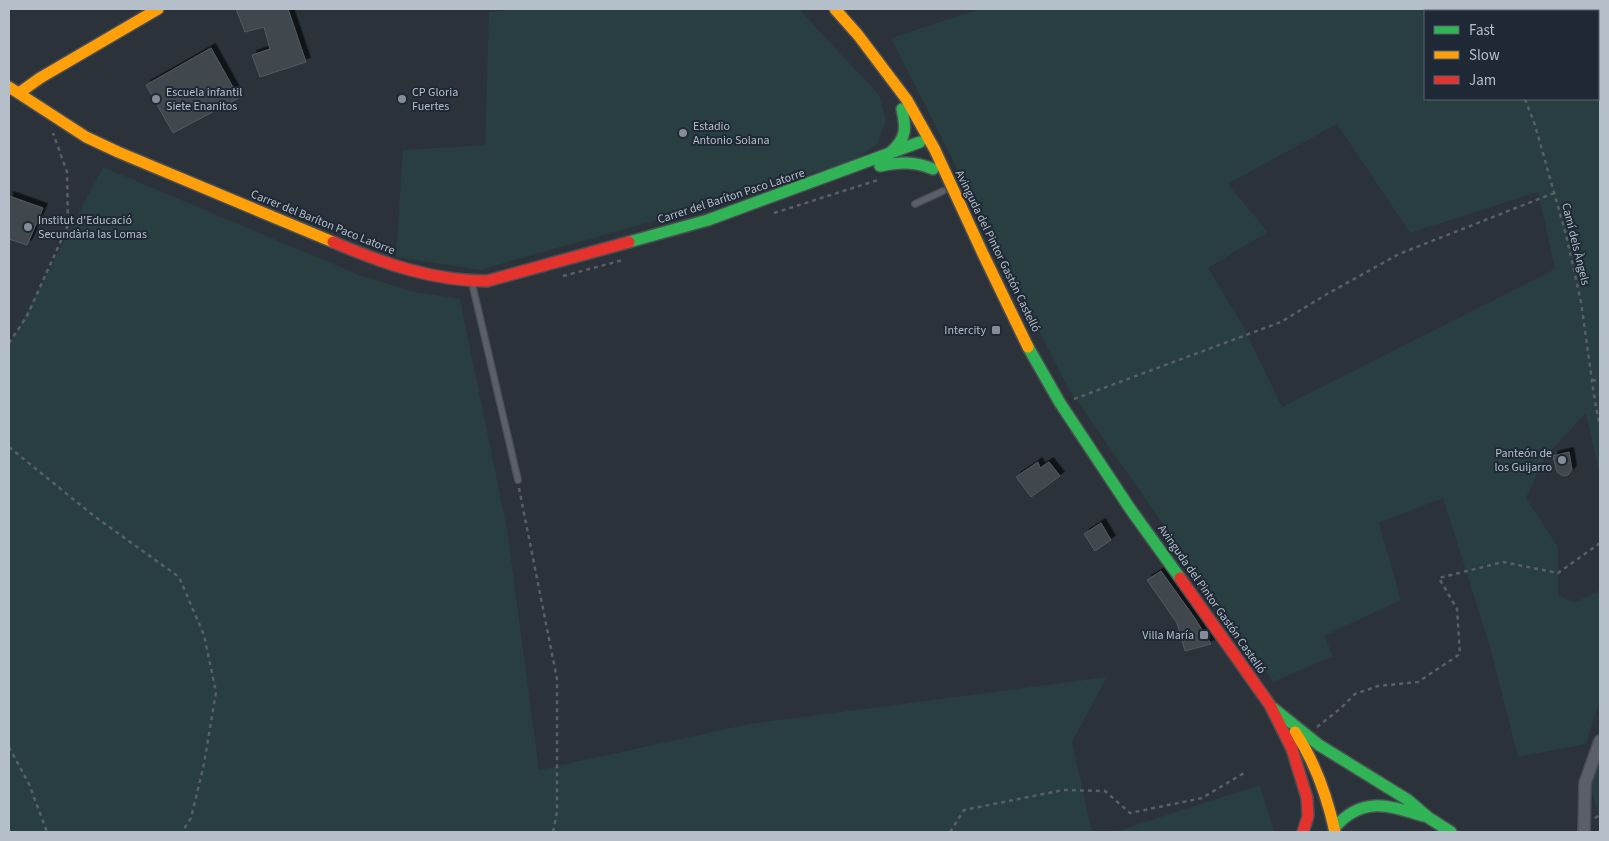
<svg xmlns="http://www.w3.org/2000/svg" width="1609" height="841" font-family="'Source Sans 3',sans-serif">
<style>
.green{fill:#283e40;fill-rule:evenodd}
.building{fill:#40464d;stroke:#535a61;filter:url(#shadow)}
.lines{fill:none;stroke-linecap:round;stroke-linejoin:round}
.lane-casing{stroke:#494e54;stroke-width:8}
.street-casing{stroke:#494e54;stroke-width:14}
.fast-casing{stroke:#494e54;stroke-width:14}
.slow-casing{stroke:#494e54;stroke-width:14}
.jam-casing{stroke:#494e54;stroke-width:14}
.path{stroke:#595f64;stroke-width:2.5;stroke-dasharray:4 4;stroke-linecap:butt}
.lane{stroke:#5b6068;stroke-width:5.5}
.street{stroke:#5b6068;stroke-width:11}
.fast{stroke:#30b455;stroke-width:11}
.slow{stroke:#ff9f0a;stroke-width:11}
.jam{stroke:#e5322d;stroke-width:11}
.poi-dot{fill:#858e98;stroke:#1e2935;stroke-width:2}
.labels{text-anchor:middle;stroke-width:4;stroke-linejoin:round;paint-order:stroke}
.poi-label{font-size:12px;fill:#b5bfca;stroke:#1e2935;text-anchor:start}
.street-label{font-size:12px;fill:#b5bfca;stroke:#1e2935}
</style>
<defs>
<filter id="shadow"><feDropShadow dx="4.5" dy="-4.5" stdDeviation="0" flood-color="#0009"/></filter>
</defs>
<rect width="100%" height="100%" fill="#2b323a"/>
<!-- green -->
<path class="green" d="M517 9H799L879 95 886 121 877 144 857 159 680 214 517 259 481 270 396 257 403 150 485 145 489 12Z
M980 9H1600V477L1586 413 1545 457 1526 498 1558 547V595L1574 603 1597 592 1600 588V698L1586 744 1518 757 1491 650 1443 498 1379 523 1401 600 1324 636 1333 656 1273 682 1068 388 891 38ZM1425 11H1598V99H1425ZM1337 124 1410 233 1538 192 1555 269 1282 407 1243 326 1208 268 1268 232 1228 184Z
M103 167 359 275 414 292 460 299 507 529 539 770 749 724 1107 677 1072 742 1092 832H9V345Z
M1600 760V821L1590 785Z
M1260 785 1274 832H1114Z"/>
<!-- building -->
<path class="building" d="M236 9H288L306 62 260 77 252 55 270 49 264 27 245 32Z
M211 48 239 98 173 133 146 85Z
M9 196 43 208 27 245 9 239Z
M1569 452 1572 470 1568 475 1563 476 1557 472 1553 456Z
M1038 462 1040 468 1049 462 1060 476 1031 497 1016 477Z
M1101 523 1111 540 1095 551 1084 534Z
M1161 571 1194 617 1211 644 1185 651 1177 623 1147 580Z"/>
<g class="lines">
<defs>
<path id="lane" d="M915 204 943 191
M472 283 518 480"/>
<path id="street" d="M1584 832 1585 783 1600 741"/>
<path id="fast" d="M891 152C907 138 906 128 902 109
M880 166C899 162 914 161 933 169
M629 242 708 220 920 142
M1028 347 1060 403 1131 510 1180 578
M1273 708 1319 745 1408 800 1429 818 1451 832
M1334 828C1362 796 1387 805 1423 816"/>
<path id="slow" d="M835 9 858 35 907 100 935 150 983 254 1028 347
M9 87 86 137 118 152 333 242
M19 93 40 78 158 9
M1295 732C1316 763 1327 796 1335 832"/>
<path id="jam" d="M333 242C382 263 433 281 487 281L629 242
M1180 578 1270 705 1292 749 1307 798 1308 816 1303 832"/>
</defs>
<!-- lane casing -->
<use href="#lane" class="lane-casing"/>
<!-- street casing -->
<use href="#street" class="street-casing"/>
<!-- fast casing -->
<use href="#fast" class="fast-casing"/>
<!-- slow casing -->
<use href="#slow" class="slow-casing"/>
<!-- jam casing -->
<use href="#jam" class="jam-casing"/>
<!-- path -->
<path class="path" d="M1491 9 1492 11
M1525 99 1535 125 1566 235 1581 302 1595 402 1600 427
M774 213 878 180
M563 276 623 260
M9 343 27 316 68 225 67 172 53 133
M1592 380 1600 381
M1074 399 1281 322 1327 294 1399 254 1554 193
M9 447 94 516 179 577 204 635 216 692 204 764 191 818 182 832
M519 488 557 679V812L553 832
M1317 727 1341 708 1355 694 1378 686 1418 682 1460 654 1457 609 1439 578 1503 562 1558 573 1600 543
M9 747 29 784 47 832
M1595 818 1600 815
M950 832 964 810 1063 790 1105 791 1130 813 1202 798 1244 773"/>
<!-- lane -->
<use href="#lane" class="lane"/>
<!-- street -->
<use href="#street" class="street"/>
<!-- fast -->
<use href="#fast" class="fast"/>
<!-- slow -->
<use href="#slow" class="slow"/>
<!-- jam -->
<use href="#jam" class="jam"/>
</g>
<!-- markers -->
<g class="poi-dot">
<circle cx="156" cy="99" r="5"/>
<circle cx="402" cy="99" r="5"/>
<circle cx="683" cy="133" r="5"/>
<circle cx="28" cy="227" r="5"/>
<rect x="991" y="325" width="10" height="10" rx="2.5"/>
<circle cx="1562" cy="460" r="5"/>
<rect x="1199" y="630" width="10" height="10" rx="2.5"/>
</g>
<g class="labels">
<!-- poi labels -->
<g class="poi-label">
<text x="166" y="96">Escuela infantil<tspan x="166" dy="14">Siete Enanitos</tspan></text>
<text x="412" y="96">CP Gloria<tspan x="412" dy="14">Fuertes</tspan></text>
<text x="693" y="130">Estadio<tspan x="693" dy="14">Antonio Solana</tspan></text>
<text x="38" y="224">Institut d'Educació<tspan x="38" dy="14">Secundària las Lomas</tspan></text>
<text x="986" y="334" text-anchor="end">Intercity</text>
<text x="1552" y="457" text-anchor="end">Panteón de<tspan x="1552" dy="14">los Guijarro</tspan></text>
<text x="1194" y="639" text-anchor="end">Villa María</text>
</g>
<!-- street labels -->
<g class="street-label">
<text transform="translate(731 196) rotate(-18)" y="4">Carrer del Baríton Paco Latorre</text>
<text transform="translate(323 222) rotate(22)" y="4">Carrer del Baríton Paco Latorre</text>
<text transform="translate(1576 244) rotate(76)" y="4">Camí dels Àngels</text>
<text transform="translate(998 251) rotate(64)" y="4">Avinguda del Pintor Gastón Castelló</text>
<text transform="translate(1212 599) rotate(55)" y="4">Avinguda del Pintor Gastón Castelló</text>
</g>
</g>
<!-- border -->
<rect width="1609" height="841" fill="none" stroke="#b5bfca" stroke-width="20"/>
<!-- legend -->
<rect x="1424" y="10" width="175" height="90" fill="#1e2935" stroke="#5a6571"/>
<rect x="1434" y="26" width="25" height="8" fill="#30b455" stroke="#5a6571"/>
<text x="1469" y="35" font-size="15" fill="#b5bfca">Fast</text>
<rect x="1434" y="51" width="25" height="8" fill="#ff9f0a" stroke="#5a6571"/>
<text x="1469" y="60" font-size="15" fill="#b5bfca">Slow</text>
<rect x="1434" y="76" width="25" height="8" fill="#e5322d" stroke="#5a6571"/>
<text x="1469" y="85" font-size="15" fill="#b5bfca">Jam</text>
</svg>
